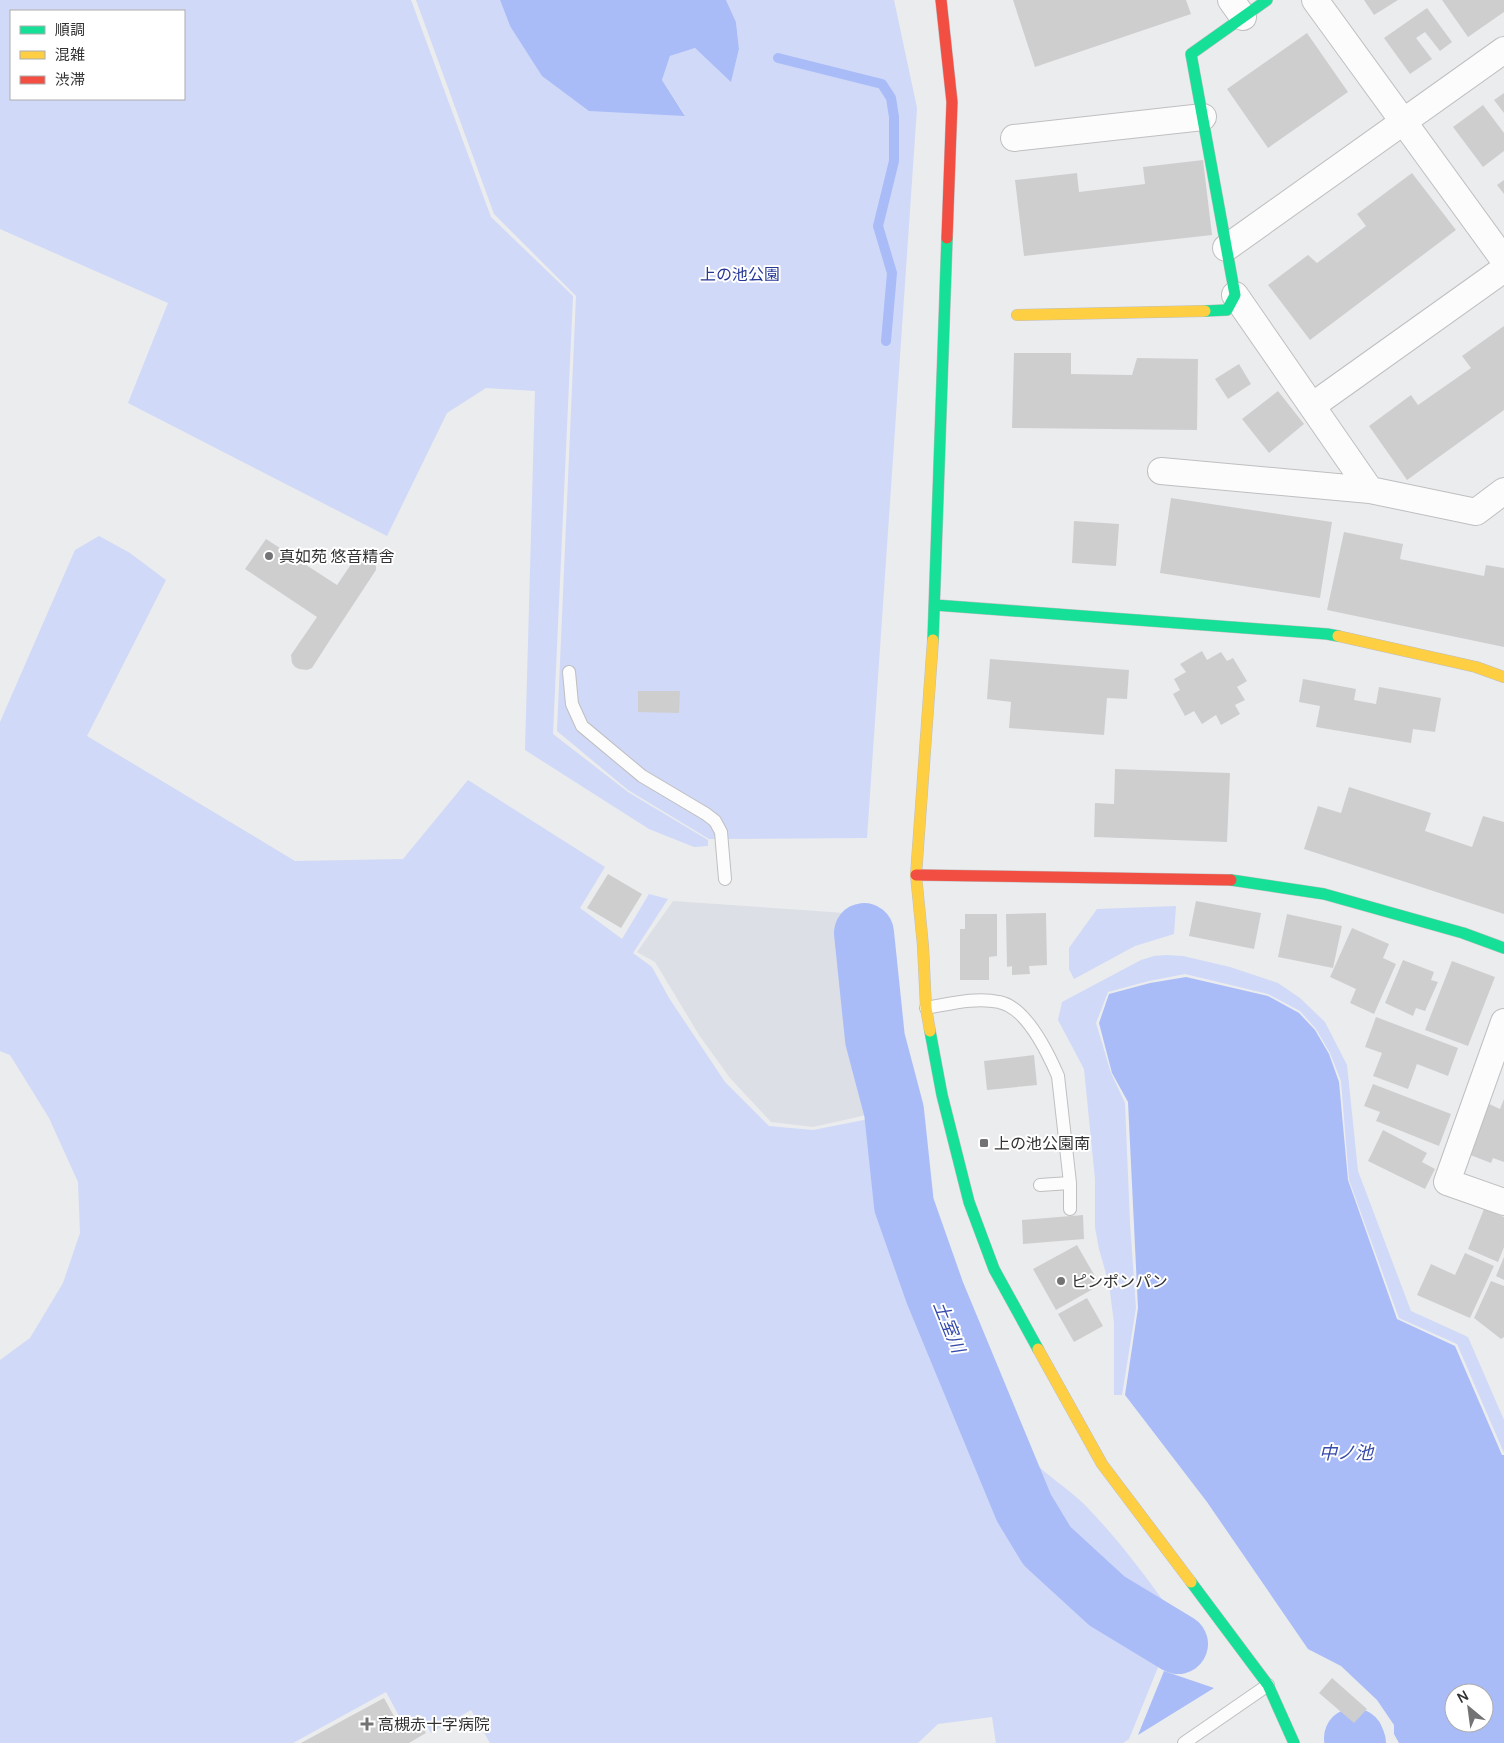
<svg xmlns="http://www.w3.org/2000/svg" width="1504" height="1743" font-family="Manrope,'Noto Sans JP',sans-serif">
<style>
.built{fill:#dcdfe6}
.green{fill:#d0d9f7;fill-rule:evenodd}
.water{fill:#a9bcf8;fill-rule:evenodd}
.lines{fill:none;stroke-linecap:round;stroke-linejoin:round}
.stream{stroke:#a9bcf8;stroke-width:10}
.river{stroke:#a9bcf8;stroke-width:60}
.building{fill:#cfcecf}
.lane-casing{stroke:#bfbfc1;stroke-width:14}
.street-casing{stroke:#bfbfc1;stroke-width:28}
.fast-casing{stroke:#bfbfc1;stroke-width:12}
.slow-casing{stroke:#bfbfc1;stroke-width:12}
.jam-casing{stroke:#bfbfc1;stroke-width:12}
.lane{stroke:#fcfcfc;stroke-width:12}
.street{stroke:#fcfcfc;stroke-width:26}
.fast{stroke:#16e098;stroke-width:11}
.slow{stroke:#ffcf43;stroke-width:11}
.jam{stroke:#f24e42;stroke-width:11}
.poi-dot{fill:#737375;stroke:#fff;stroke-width:2}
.labels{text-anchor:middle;stroke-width:4;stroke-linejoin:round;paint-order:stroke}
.park-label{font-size:16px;fill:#273796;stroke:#fff}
.poi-label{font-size:16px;fill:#323234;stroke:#fff;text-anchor:start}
.water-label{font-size:18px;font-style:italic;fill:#364aaa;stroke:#fff}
</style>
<rect width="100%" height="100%" fill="#ebecee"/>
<!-- built -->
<path class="built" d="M673 901 845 913 855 1044 871 1114 813 1127 771 1122 730 1078 699 1035 655 962 637 952Z"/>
<!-- green -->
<path class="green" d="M0 0H411L491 217 573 296 553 734 628 792 708 840V846L694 847 649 829 525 750 535 391 486 388 447 413 387 536 128 403 168 303 0 229ZM11 11H184V99H11Z
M416 0H500L510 26 685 115 662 80 670 56 695 48 731 81 739 49 736 22 726 0H894L917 108 867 838 709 839 628 790 557 731 576 296 494 214Z
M99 536 130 553 166 580 87 736 295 861 403 859 468 780 605 867 580 908 622 939 649 894 668 899 633 953 652 967 669 998 725 1082 769 1126 813 1130 874 1118 885 1212 1006 1515 1028 1554 1095 1618 1163 1655 1129 1739 1123 1743H996L992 1717 938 1724 918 1743H490L471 1710 431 1733 421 1715 403 1723 386 1692 293 1743H0V1360L30 1338 63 1283 80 1233 78 1182 49 1118 10 1055 0 1051V722L75 550Z
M1176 906 1174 934 1135 946 1074 979 1069 969V948L1097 909Z
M1166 955 1183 956 1230 967 1278 983 1300 998 1325 1022 1347 1065 1358 1171 1411 1311 1468 1337 1504 1420V1453L1457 1344 1399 1318 1349 1180 1341 1081 1330 1053 1316 1029 1300 1011 1268 994 1185 974 1149 981 1108 992 1096 1023 1111 1073 1125 1103 1130 1223 1136 1308 1122 1395H1114V1323L1109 1284 1099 1249 1095 1227V1179L1084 1069 1058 1020 1062 1002 1141 960 1154 956Z
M913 1163C924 1189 928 1216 939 1242 950 1270 966 1297 975 1326 979 1338 979 1351 982 1363 987 1388 1000 1414 1013 1436 1030 1466 1060 1481 1084 1504 1122 1543 1154 1587 1185 1632L1118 1589 1062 1538 1031 1500 942 1287 913 1201 908 1169Z"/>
<!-- water -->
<path class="water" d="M500 0H726L736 22 739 49 731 82 695 48 670 56 662 80 685 116 589 111 542 76 510 26Z
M1186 977 1268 996 1299 1013 1315 1030 1329 1054 1339 1082 1348 1180 1397 1319 1455 1346 1502 1455H1504V1743H1399L1394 1734V1725L1377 1700 1341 1666 1308 1649 1207 1502 1125 1395 1138 1308 1128 1102 1112 1073 1099 1023 1109 994 1150 983ZM1454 1693H1484V1723H1454Z
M1164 1671 1214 1688 1138 1735Z"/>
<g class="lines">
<!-- stream -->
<path class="stream" d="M778 58 882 84 891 98 894 117V161L878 226 892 273 886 341"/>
<!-- river -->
<path class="river" d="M864 933 875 1039 894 1111 904 1205 935 1293 1024 1508 1047 1546 1107 1601 1178 1644
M1354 1738 1356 1743"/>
</g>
<!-- building -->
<path class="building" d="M1013 0H1186L1191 14 1035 67Z
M1364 0H1398L1374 15Z
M1442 0H1504V12L1468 37Z
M1427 8 1452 42 1440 51 1425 32 1416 38 1432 59 1410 74 1384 38Z
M1307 33 1348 92 1268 148 1227 89Z
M1504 93V113L1494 100Z
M1483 105 1504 133V151L1483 167 1453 127Z
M1203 160 1212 235 1024 256 1015 180 1077 173 1079 192 1145 184 1143 167Z
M1412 173 1456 230 1310 340 1268 285 1308 255 1317 263 1366 226 1357 214Z
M1504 180V194L1497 185Z
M1504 326V410L1407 480 1369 426 1411 395 1418 405 1471 368 1462 356Z
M1014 353H1071V374L1132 375 1137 358 1198 359 1197 430 1012 428Z
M1239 364 1251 384 1228 399 1215 379Z
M1278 391 1304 424 1269 453 1242 419Z
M1171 498 1332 522 1320 598 1160 573Z
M1074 521 1119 524 1116 566 1072 563Z
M1344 532 1403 544 1400 559 1484 576 1486 565 1504 568V647L1327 610Z
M266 539 337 585 356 557 364 555 368 557 376 566V570L328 643 312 668 307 670 299 669 295 667 292 663 291 655 317 617 245 569Z
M1202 651 1207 660 1221 652 1227 661 1233 658 1247 681 1237 687 1245 700 1235 705 1240 714 1221 725 1216 715 1202 724 1194 711 1185 716 1173 694 1180 690 1174 679 1186 672 1180 664Z
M990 659 1129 670 1127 699 1107 698 1104 735 1009 728 1011 702 987 699Z
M1303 679 1356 689 1354 700 1376 704 1379 687 1441 698 1435 732 1413 729 1411 743 1316 727 1320 706 1299 702Z
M638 691H680L679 713 638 712Z
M1115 769 1230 773 1227 842 1094 837 1095 803 1114 804Z
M1349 787 1431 813 1425 831 1472 847 1483 816 1504 822V914L1304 849 1318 806 1341 813Z
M608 874 642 894 621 928 587 908Z
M1196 901 1261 913 1254 949 1189 936Z
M1046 913 1047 965 1029 966 1030 974 1012 975V966L1007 967 1006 914Z
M965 914H997V956L989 957V980H960V929H965Z
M1287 914 1342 926 1333 968 1278 957Z
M1352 928 1389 944 1383 958 1396 964 1374 1014 1350 1003 1356 989 1330 977Z
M1403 960 1434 972 1431 980 1438 982 1425 1011 1416 1008 1413 1016 1385 1003Z
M1452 961 1495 977 1468 1046 1425 1030Z
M1376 1017 1458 1048 1448 1076 1417 1064 1408 1089 1373 1076 1382 1053 1365 1047Z
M1034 1055 1037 1085 987 1090 984 1061Z
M1373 1084 1451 1114 1439 1146 1376 1121 1380 1112 1364 1106Z
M1504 1099V1162L1493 1158 1491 1163 1465 1153 1485 1102 1500 1109Z
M1383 1130 1427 1153 1422 1162 1435 1169 1425 1189 1368 1161Z
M1484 1209 1504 1217V1247L1498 1262 1468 1249Z
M1083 1215 1084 1239 1023 1244 1022 1220Z
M1077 1245 1100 1285 1056 1310 1033 1269Z
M1465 1253 1494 1266 1470 1318 1417 1295 1431 1264 1455 1275Z
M1504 1257V1280L1496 1276Z
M1491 1281 1504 1286V1337L1501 1339 1474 1318Z
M1087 1298 1103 1326 1074 1342 1058 1314Z
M1332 1678 1367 1709 1354 1723 1319 1693Z
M384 1698 401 1729 419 1720 426 1733 409 1743H301Z"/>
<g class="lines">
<defs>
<path id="lane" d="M569 672 572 704 582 726 642 776 706 814 715 821 721 832 725 879
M926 1008C950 1004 975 997 999 1002 1026 1007 1048 1053 1058 1076L1070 1183V1209
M1040 1185 1070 1183
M1184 1743 1268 1685"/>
<path id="street" d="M1231 0 1243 17
M1315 0 1504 260
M1014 138 1203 117
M1226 248 1504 50
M1235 295 1370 490 1476 512 1504 491
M1312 406 1504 269
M1161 471 1370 490
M1504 1022 1447 1182 1504 1202"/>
<path id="fast" d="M1205 311 1227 310 1235 295 1191 54 1267 0
M935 605 1327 634 1338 636
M933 640 947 238
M1231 880 1324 894 1463 933 1504 948
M930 1031 942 1095 969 1202 994 1269 1038 1349
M1191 1582 1268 1685 1294 1743"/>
<path id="slow" d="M1017 315 1205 311
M1338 636 1476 667 1504 677
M930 1031 926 1008 923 946 916 875 933 640
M1038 1349 1102 1464 1191 1582"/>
<path id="jam" d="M941 0 952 102 947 238
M916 875 1231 880"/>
</defs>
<!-- lane casing -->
<use href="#lane" class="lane-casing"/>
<!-- street casing -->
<use href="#street" class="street-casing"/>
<!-- fast casing -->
<use href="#fast" class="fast-casing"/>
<!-- slow casing -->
<use href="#slow" class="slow-casing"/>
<!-- jam casing -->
<use href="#jam" class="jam-casing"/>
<!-- lane -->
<use href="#lane" class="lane"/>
<!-- street -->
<use href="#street" class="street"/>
<!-- fast -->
<use href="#fast" class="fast"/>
<!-- slow -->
<use href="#slow" class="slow"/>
<!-- jam -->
<use href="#jam" class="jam"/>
</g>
<!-- markers -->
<g class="poi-dot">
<circle cx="269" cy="556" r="5"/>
<rect x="979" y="1138" width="10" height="10" rx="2.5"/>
<circle cx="1061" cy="1281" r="5"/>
<path d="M364.5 1716.5h5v5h5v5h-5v5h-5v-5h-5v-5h5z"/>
</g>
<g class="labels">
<!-- park labels -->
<g class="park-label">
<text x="740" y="280">上の池公園</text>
</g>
<!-- poi labels -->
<g class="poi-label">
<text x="279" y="562">真如苑 悠音精舎</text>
<text x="994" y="1149">上の池公園南</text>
<text x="1071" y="1287">ピンポンパン</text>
<text x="378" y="1730">高槻赤十字病院</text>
</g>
<!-- water labels -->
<g class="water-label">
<text transform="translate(949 1327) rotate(68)" y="6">土室川</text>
<text x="1346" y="1459">中ノ池</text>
</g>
</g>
<!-- legend -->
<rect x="10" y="10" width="175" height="90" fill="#ffffff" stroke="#adadae"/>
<rect x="20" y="26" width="25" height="8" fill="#16e098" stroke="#adadae"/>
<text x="55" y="35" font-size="15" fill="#323234">順調</text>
<rect x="20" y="51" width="25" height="8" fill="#ffcf43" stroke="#adadae"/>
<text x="55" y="60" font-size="15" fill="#323234">混雑</text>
<rect x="20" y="76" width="25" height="8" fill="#f24e42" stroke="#adadae"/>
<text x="55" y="85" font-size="15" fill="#323234">渋滞</text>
<!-- north arrow -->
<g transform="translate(1469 1708) rotate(331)"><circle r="24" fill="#ffffff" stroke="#adadae"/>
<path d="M0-4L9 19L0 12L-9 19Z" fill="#737375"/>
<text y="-8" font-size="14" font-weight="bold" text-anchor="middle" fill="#323234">N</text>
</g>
</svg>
